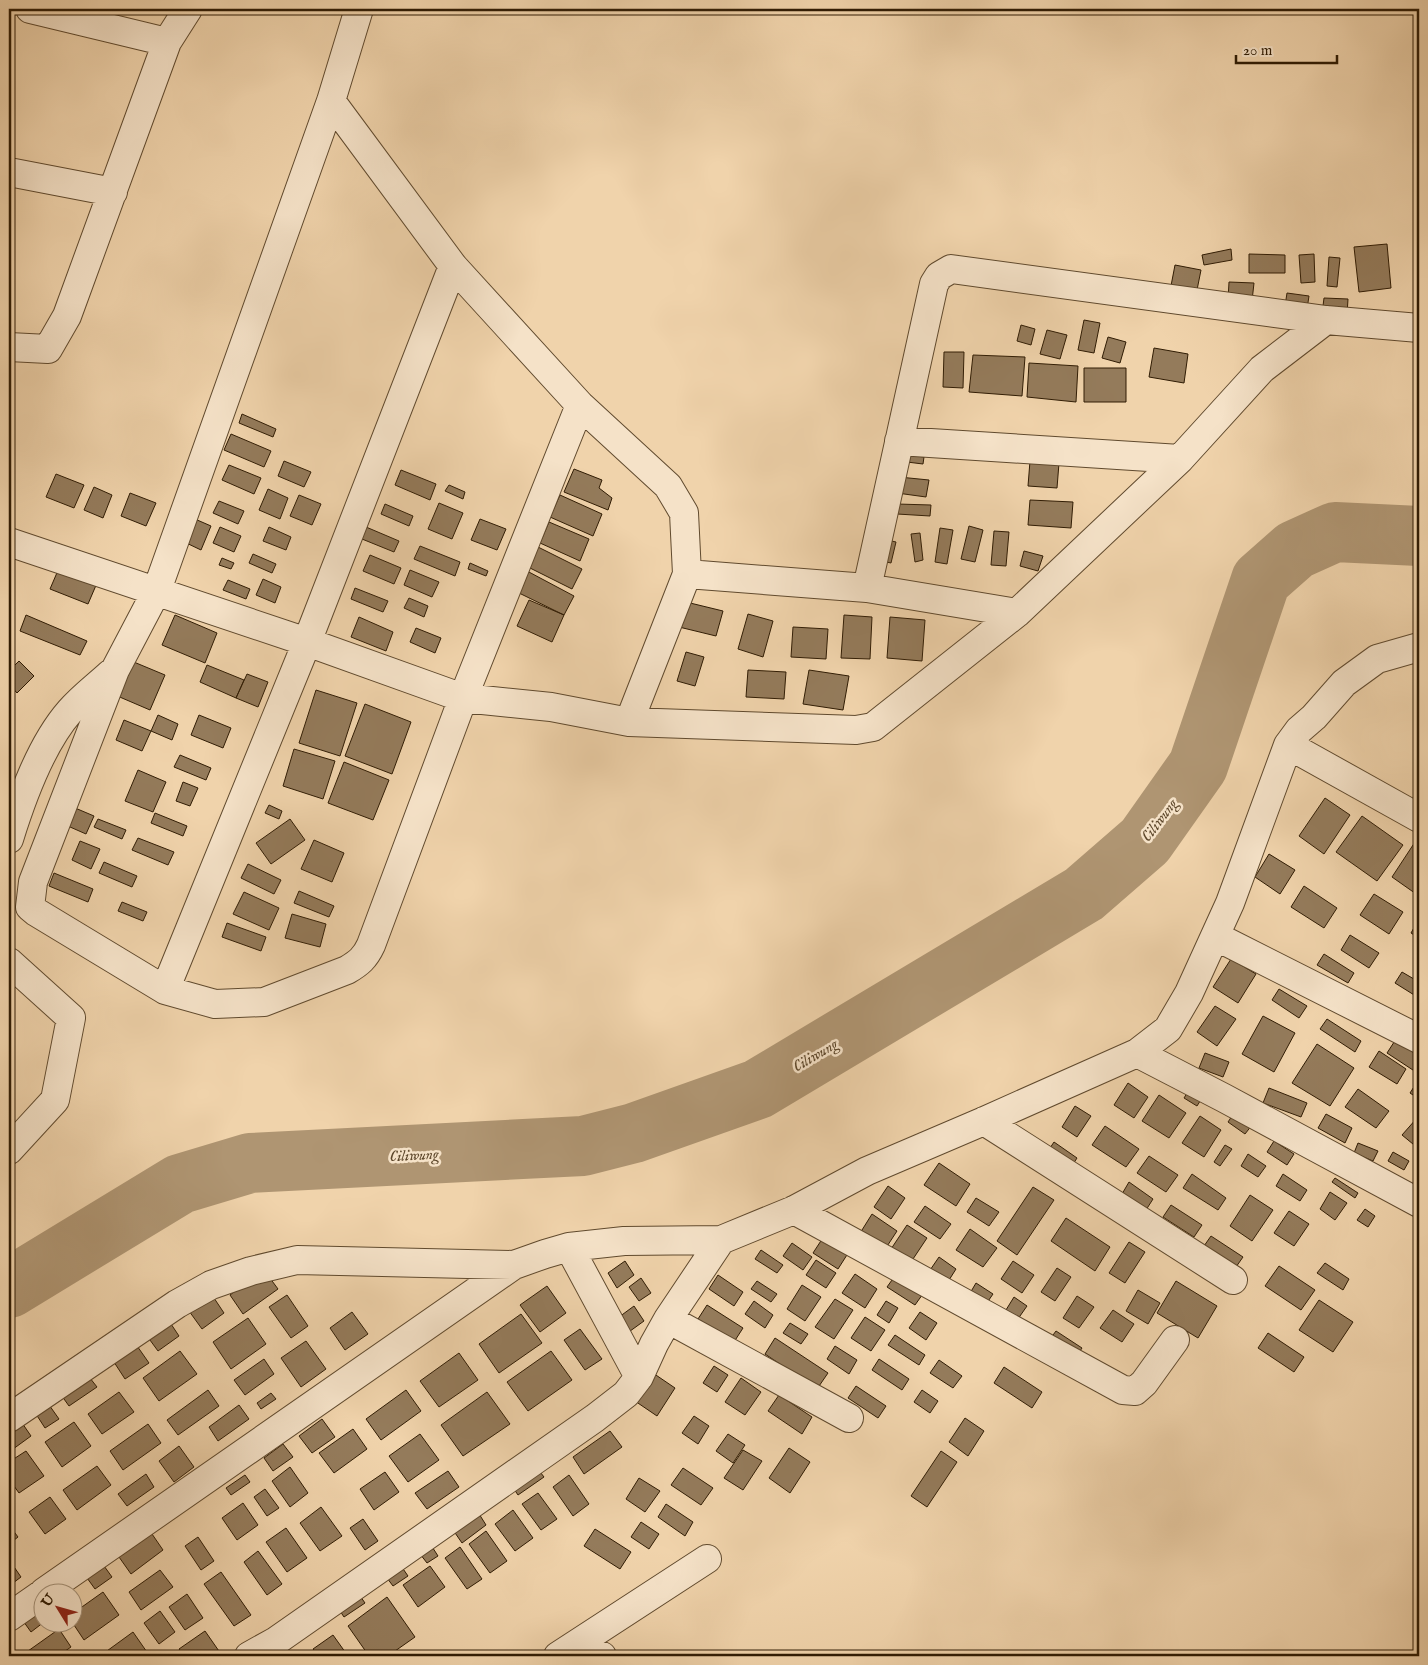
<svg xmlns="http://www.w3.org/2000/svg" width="1428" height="1665" font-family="'IM FELL English',serif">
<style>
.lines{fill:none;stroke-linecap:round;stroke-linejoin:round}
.river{stroke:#af9572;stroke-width:60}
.building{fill:#947b5b;stroke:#301c04}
.street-casing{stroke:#604a2e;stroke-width:30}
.street{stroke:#f5e2c8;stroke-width:28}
.labels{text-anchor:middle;stroke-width:5;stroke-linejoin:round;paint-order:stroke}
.water-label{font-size:15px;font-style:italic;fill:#5c462a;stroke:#f5e2c8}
</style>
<rect width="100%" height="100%" fill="#f0d3ab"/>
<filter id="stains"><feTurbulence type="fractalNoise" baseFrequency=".004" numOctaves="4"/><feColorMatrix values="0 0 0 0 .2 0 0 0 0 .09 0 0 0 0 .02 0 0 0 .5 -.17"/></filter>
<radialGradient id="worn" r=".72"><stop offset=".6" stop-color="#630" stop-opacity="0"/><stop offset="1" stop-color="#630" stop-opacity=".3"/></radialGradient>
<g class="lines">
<!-- river -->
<path class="river" d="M9 1288 180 1184 250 1163 583 1146 634 1133 758 1089 1084 894 1145 841 1198 766 1261 580 1295 550 1335 532 1419 536"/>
</g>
<!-- building -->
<path class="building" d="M1387 244 1391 288 1359 292 1354 247Z
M1231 249 1232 260 1204 265 1202 255Z
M1249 254 1285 255V273H1249Z
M1314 254 1315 282 1301 283 1299 255Z
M1329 257 1340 258 1337 287 1327 286Z
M1175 265 1201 270 1196 295 1170 291Z
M1229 282 1254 283 1252 301 1228 300Z
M1287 293 1309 296 1307 309 1285 306Z
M1324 298 1348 299 1347 315 1322 314Z
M1084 320 1100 323 1094 353 1078 350Z
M1021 325 1035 329 1031 345 1017 341Z
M1047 330 1067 335 1060 359 1040 354Z
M1108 337 1126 342 1120 363 1102 358Z
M1154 348 1188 354 1184 383 1149 377Z
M944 352H964L963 388 943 387Z
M973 355 1025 357 1022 396 969 392Z
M1029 363 1078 366 1076 402 1027 397Z
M1084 368H1126V402H1084Z
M242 414 276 429 273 437 239 423Z
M231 434 271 451 264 467 224 450Z
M900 454 924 457 923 464 899 461Z
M284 461 311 472 304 487 278 476Z
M1030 461 1059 463 1057 488 1028 486Z
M229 465 261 478 254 494 222 480Z
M574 469 602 480 599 488 612 498 608 510 564 492Z
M401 470 436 484 430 500 395 485Z
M56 474 84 485 74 508 46 497Z
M899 477 929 480 926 497 897 493Z
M449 485 465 492 463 499 445 491Z
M94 487 112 495 103 518 84 510Z
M268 489 288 498 280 519 259 510Z
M130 493 156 503 146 526 121 516Z
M299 495 321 504 312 525 290 516Z
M560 495 602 514 593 536 550 517Z
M1030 500 1073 502 1071 528 1028 525Z
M219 501 244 511 238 524 213 513Z
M439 503 463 513 452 539 428 529Z
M385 504 413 516 409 526 381 514Z
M897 504 931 505 930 516 897 514Z
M188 516 211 526 201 550 178 539Z
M480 519 506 529 497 550 471 540Z
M549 522 589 539 580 561 540 543Z
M969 526 983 530 975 562 961 559Z
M220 527 241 536 234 552 213 543Z
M269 527 291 537 286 550 263 541Z
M366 527 399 541 394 552 362 539Z
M940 528 953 530 947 564 935 562Z
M994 531 1009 532 1006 566 991 565Z
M920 533 923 560 915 562 911 534Z
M883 539 896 542 891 563 878 560Z
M420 546 460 562 455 576 414 559Z
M538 547 582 569 572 589 528 567Z
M1024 551 1043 556 1038 571 1020 566Z
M253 554 276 564 272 573 249 563Z
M370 555 401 568 394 584 363 571Z
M222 558 234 563 231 569 219 565Z
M470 563 488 571 486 576 468 569Z
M59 568 97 583 88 604 50 589Z
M410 570 439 582 432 597 404 585Z
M527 571 574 596 564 615 519 593Z
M263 579 281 587 275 603 256 595Z
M228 580 250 589 246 599 223 590Z
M355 588 388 601 383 612 351 599Z
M409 598 428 606 424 617 404 608Z
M529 600 564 615 552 642 517 626Z
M686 602 723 611 716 636 679 627Z
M748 614 773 621 763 657 738 649Z
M26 615 87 641 80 655 20 631Z
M175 615 217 633 205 663 162 645Z
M844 615 872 617 870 659 841 658Z
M359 617 393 632 386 651 351 637Z
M890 617 925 620 922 661 887 658Z
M793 627 828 629 826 659 791 657Z
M416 628 441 638 435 653 410 642Z
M686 652 704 657 695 686 677 681Z
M129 660 165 675 150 710 115 695Z
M19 661 34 676 17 693 9 684V671Z
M207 665 244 680 236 698 200 682Z
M748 670 786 672 784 699 746 697Z
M809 670 849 676 843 710 803 704Z
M247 674 268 682 258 707 236 698Z
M316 690 357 703 340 756 299 743Z
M365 704 411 722 392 774 345 756Z
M158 715 178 724 172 740 151 731Z
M199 715 231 728 223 748 191 735Z
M124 720 151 731 142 751 116 740Z
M294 749 335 761 323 799 283 786Z
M180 755 211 768 206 780 174 767Z
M344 762 389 780 373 820 328 803Z
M138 770 166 782 153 812 125 801Z
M183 782 198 788 190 806 176 801Z
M1325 798 1350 815 1324 854 1299 836Z
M68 805 94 816 86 834 61 823Z
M269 805 282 811 279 819 265 813Z
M155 813 187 826 183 836 151 823Z
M1362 816 1403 845 1377 881 1336 852Z
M98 819 126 830 122 839 94 827Z
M290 819 305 840 271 864 256 843Z
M138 838 174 852 168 865 132 850Z
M314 840 344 853 332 882 301 869Z
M80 841 100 849 91 869 72 860Z
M1415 842 1419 845V896L1392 877Z
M1269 854 1295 870 1280 894 1255 877Z
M104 862 137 876 132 887 99 873Z
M248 864 281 880 274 894 241 878Z
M54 873 93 889 88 902 49 886Z
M1304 886 1337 908 1324 928 1291 907Z
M299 891 334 906 329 917 294 903Z
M244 892 279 908 269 930 233 914Z
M1374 894 1403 912 1389 934 1360 915Z
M122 902 147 912 143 921 118 911Z
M292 914 326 924 320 947 285 938Z
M1419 919V938L1411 933Z
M227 923 266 937 261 951 222 937Z
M1350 935 1379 953 1369 968 1341 950Z
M1324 954 1354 973 1348 983 1317 965Z
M1231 959 1256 974 1238 1003 1213 987Z
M1402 972 1419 982V998L1395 983Z
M1279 989 1307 1006 1299 1018 1272 1000Z
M1215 1006 1236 1019 1217 1046 1197 1032Z
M1263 1016 1295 1033 1274 1072 1242 1054Z
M1327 1019 1361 1041 1355 1052 1320 1029Z
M1398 1036 1419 1050V1074L1387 1053Z
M1317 1044 1354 1068 1330 1106 1292 1083Z
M1379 1051 1406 1069 1397 1084 1369 1067Z
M1205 1053 1229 1062 1223 1077 1199 1068Z
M1419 1079V1099L1410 1093Z
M1128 1083 1148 1097 1134 1118 1114 1105Z
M1269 1088 1307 1103 1301 1117 1263 1103Z
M1358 1089 1389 1111 1376 1128 1345 1107Z
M1189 1090 1202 1098 1197 1106 1184 1098Z
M1159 1095 1186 1113 1169 1138 1142 1121Z
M1075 1106 1091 1116 1077 1137 1062 1127Z
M1234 1113 1252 1125 1245 1134 1228 1122Z
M1326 1114 1352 1128 1345 1143 1318 1128Z
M1200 1116 1221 1130 1204 1157 1182 1143Z
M1417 1118 1419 1120V1149L1402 1135Z
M1105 1126 1139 1149 1126 1167 1092 1145Z
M1274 1141 1294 1154 1287 1165 1267 1152Z
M1054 1142 1077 1158 1068 1172 1044 1157Z
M1358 1143 1378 1151 1373 1161 1354 1153Z
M1225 1145 1232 1149 1220 1166 1214 1162Z
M1393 1152 1409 1161 1404 1170 1388 1161Z
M1248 1154 1266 1166 1258 1177 1241 1166Z
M1149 1156 1178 1175 1166 1192 1137 1173Z
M939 1163 970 1184 956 1206 924 1185Z
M1192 1174 1226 1198 1218 1210 1183 1188Z
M1283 1174 1307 1190 1300 1201 1276 1186Z
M1335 1178 1358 1193 1355 1198 1332 1182Z
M1129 1182 1153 1199 1146 1210 1122 1194Z
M888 1186 905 1198 891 1219 874 1207Z
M1033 1187 1054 1200 1017 1255 997 1241Z
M1330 1192 1347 1203 1335 1220 1320 1209Z
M1250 1195 1273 1210 1252 1241 1230 1226Z
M976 1198 999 1212 989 1226 967 1212Z
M1171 1205 1202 1225 1194 1237 1163 1217Z
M925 1206 951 1224 940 1239 914 1222Z
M1365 1209 1375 1216 1368 1227 1357 1220Z
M1289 1211 1309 1224 1294 1246 1274 1233Z
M872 1214 897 1231 882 1254 857 1238Z
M1066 1218 1110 1247 1095 1271 1051 1241Z
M907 1225 927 1238 911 1262 891 1249Z
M970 1229 997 1248 983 1267 956 1250Z
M828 1230 852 1247 838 1269 813 1253Z
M1211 1236 1243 1257 1236 1267 1204 1246Z
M1129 1242 1145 1252 1125 1283 1109 1273Z
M792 1243 812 1257 803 1270 783 1256Z
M761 1250 783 1265 777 1273 755 1259Z
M939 1257 956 1269 944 1288 926 1276Z
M816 1260 836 1273 826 1288 806 1275Z
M625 1261 634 1275 617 1288 608 1273Z
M1013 1261 1034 1275 1022 1293 1001 1279Z
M1325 1263 1349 1279 1343 1290 1317 1273Z
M1279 1266 1315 1290 1301 1310 1265 1286Z
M1057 1268 1071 1277 1055 1301 1041 1292Z
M264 1270 278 1289 243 1314 230 1295Z
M897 1273 925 1291 915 1305 887 1287Z
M855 1274 877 1289 865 1308 842 1293Z
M718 1275 743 1292 734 1306 709 1289Z
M641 1278 651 1293 639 1301 629 1287Z
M757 1281 777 1294 771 1302 751 1289Z
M1176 1281 1217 1306 1198 1338 1157 1313Z
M976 1283 993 1294 982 1310 966 1300Z
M802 1285 821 1297 805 1321 787 1309Z
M547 1286 566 1313 540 1332 520 1305Z
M1138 1290 1160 1303 1148 1324 1126 1311Z
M212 1295 224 1313 202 1329 189 1311Z
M287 1295 308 1326 291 1338 269 1307Z
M1077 1296 1094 1307 1079 1328 1063 1318Z
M1014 1297 1027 1306 1013 1326 1001 1318Z
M835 1299 853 1310 834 1339 815 1327Z
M1319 1300 1353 1322 1333 1352 1299 1330Z
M754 1301 773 1315 765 1328 745 1314Z
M886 1301 898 1308 889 1323 877 1315Z
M707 1305 743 1328 734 1342 698 1319Z
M634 1306 644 1321 626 1334 615 1320Z
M1113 1310 1134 1324 1122 1342 1100 1328Z
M352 1312 368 1334 345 1350 330 1328Z
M920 1312 937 1323 926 1340 909 1328Z
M521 1314 542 1343 499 1373 479 1344Z
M865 1317 885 1330 871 1351 851 1338Z
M248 1318 266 1344 231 1369 213 1342Z
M169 1321 179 1336 158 1351 147 1336Z
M790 1323 808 1334 801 1344 783 1333Z
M580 1329 602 1359 585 1370 564 1340Z
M1056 1331 1082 1348 1074 1360 1047 1343Z
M1268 1333 1304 1357 1294 1372 1258 1348Z
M895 1335 925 1355 919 1365 888 1345Z
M775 1338 828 1373 817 1389 765 1354Z
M306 1341 326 1369 301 1387 281 1358Z
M135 1343 149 1363 125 1379 112 1359Z
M835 1346 857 1360 849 1374 827 1359Z
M180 1351 197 1374 159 1401 143 1378Z
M551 1351 572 1380 528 1411 507 1382Z
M459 1353 478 1380 439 1407 420 1381Z
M264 1359 274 1374 245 1395 234 1380Z
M879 1359 909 1379 902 1390 872 1370Z
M939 1360 962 1376 953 1388 930 1373Z
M714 1366 728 1375 717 1392 703 1383Z
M1004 1367 1042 1392 1032 1408 994 1383Z
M650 1371 675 1388 657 1416 632 1399Z
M86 1373 97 1387 69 1406 59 1392Z
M741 1378 761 1392 745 1415 725 1402Z
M856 1386 886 1406 878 1418 848 1398Z
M208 1390 219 1406 178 1435 167 1420Z
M406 1390 421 1411 381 1440 366 1419Z
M922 1390 938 1401 930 1413 914 1402Z
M119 1392 134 1412 102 1434 88 1414Z
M487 1392 510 1424 463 1456 441 1425Z
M271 1393 276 1399 261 1409 257 1403Z
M779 1395 812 1417 802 1434 768 1411Z
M47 1402 59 1419 45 1428 34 1411Z
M239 1405 249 1419 218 1441 209 1427Z
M694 1416 709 1426 698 1444 682 1433Z
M965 1418 984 1431 968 1456 949 1442Z
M322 1419 335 1437 312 1453 299 1436Z
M20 1420 31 1436 9 1452V1427Z
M74 1422 91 1446 62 1467 45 1442Z
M148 1424 161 1443 123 1470 110 1451Z
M353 1429 367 1449 334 1473 319 1453Z
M610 1431 622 1447 584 1474 573 1457Z
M420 1434 439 1460 408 1482 389 1456Z
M728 1434 745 1445 733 1463 716 1451Z
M283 1444 293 1457 273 1471 264 1458Z
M179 1446 194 1467 174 1482 159 1461Z
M789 1448 810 1462 790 1493 769 1478Z
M743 1450 762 1461 743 1490 724 1478Z
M26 1451 44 1476 19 1493 9 1479V1462Z
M941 1451 957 1462 927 1507 911 1496Z
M97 1466 111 1485 77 1510 63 1490Z
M290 1467 308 1493 290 1507 272 1481Z
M537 1468 544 1477 518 1495 512 1486Z
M683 1468 713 1488 701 1505 671 1485Z
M448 1471 459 1487 427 1509 415 1493Z
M385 1472 399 1492 374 1510 360 1489Z
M146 1474 154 1487 127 1506 118 1494Z
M245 1475 250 1482 231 1495 226 1488Z
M569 1475 589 1504 573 1516 553 1487Z
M639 1478 660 1491 645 1512 626 1499Z
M265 1489 279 1508 267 1516 254 1497Z
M538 1493 557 1519 541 1530 522 1504Z
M50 1497 66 1519 45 1534 29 1512Z
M243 1503 258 1525 237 1540 222 1518Z
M666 1504 693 1522 685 1536 658 1517Z
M321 1507 342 1536 320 1551 300 1523Z
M476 1509 486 1525 462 1543 451 1527Z
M513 1510 533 1538 515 1551 495 1524Z
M363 1519 378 1541 365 1550 350 1528Z
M641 1522 659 1534 649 1549 631 1537Z
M9 1525 18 1537 9 1544Z
M286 1528 307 1558 287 1572 266 1542Z
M595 1529 631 1552 620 1569 584 1546Z
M486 1531 507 1561 490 1573 469 1544Z
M152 1534 163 1550 131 1574 119 1557Z
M198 1537 214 1561 201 1570 185 1546Z
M429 1542 438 1556 427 1563 417 1550Z
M460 1547 482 1579 467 1589 445 1558Z
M258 1551 282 1584 267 1595 244 1562Z
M99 1559 112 1577 95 1589 82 1571Z
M10 1561 21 1577 9 1586V1562Z
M399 1563 408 1576 393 1586 384 1574Z
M430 1566 445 1587 418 1607 403 1585Z
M160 1570 173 1587 141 1610 129 1592Z
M221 1572 251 1615 234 1626 204 1584Z
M103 1592 119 1615 84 1640 72 1622V1614Z
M358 1593 365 1603 344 1617 338 1608Z
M187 1594 203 1618 185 1630 169 1607Z
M387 1597 415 1637 388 1656H369L348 1626Z
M42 1603V1622H44L31 1632 21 1618Z
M160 1611 175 1632 159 1644 144 1623Z
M59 1629 71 1647 58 1656H21Z
M205 1631 221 1654 218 1656H184L179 1649Z
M133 1632 149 1655 100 1656Z
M333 1635 348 1656H318L313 1649Z"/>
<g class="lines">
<defs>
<path id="street" d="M30 9 167 42
M359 9 331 101 157 590 115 670 33 882 30 907 36 912 165 990 215 1004 264 1002 347 970C359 963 365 958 371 945L463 698 580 405
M331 101 453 266 580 405 668 486 684 513 687 574 867 588 1017 613
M9 172 113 192
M9 347 48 349 67 316 167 42 188 9
M899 441 1180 459
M9 542 307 642 463 698 551 707 629 722 856 730 873 727 1017 613 1180 459 1262 369 1326 320
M867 588 934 284 939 276 951 269 1326 320 1419 328
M629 722 687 574
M1288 745 1419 818
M9 839C22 797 41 744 70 711 82 697 97 686 110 674
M1215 936 1419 1039
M9 962 71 1018 55 1100 9 1150
M165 990 307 642 453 266
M1137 1053 1224 1098 1419 1203
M984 1121 1233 1280
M794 1210 1123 1390 1135 1391 1144 1383 1175 1340
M569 1247 639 1377
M668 1319 849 1418
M9 1418 177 1304 211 1285 251 1271 297 1260 514 1265 545 1254 569 1247 624 1241 721 1240 794 1210 867 1171 984 1121 1137 1053 1168 1029 1189 993 1230 903 1288 745 1299 730 1314 717 1344 683 1377 659 1419 647
M44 1592 514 1265
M9 1617 42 1594
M576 1645 602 1656
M249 1656 276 1641 595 1418 626 1394 639 1377 654 1344 668 1319 721 1240
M558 1656 707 1559"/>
</defs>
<!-- street casing -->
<use href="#street" class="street-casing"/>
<!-- street -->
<use href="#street" class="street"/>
</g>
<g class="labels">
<!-- water labels -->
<g class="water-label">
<text transform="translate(1159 820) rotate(-53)" y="5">Ciliwung</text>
<text transform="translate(815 1055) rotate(-31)" y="5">Ciliwung</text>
<text transform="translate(414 1155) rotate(-3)" y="5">Ciliwung</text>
</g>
</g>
<!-- margin -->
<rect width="1428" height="1665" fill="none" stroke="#f0d3ab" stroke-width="30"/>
<rect x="10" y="10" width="1408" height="1645" fill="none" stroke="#301c04" stroke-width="2.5"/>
<rect x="15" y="15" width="1398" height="1635" fill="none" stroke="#301c04"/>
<!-- north arrow -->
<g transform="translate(58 1608) rotate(307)"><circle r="24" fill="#f5e2c8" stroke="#a6937a"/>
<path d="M0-4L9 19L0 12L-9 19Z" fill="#8f2418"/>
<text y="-8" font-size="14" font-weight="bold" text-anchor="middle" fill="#301c04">U</text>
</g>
<!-- scale -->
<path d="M1236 55v8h101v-8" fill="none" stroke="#301c04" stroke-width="2.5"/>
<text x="1243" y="55" font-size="15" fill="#301c04" stroke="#f5e2c8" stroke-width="4" paint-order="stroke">20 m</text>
<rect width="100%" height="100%" filter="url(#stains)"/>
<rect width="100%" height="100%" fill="url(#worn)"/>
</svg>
